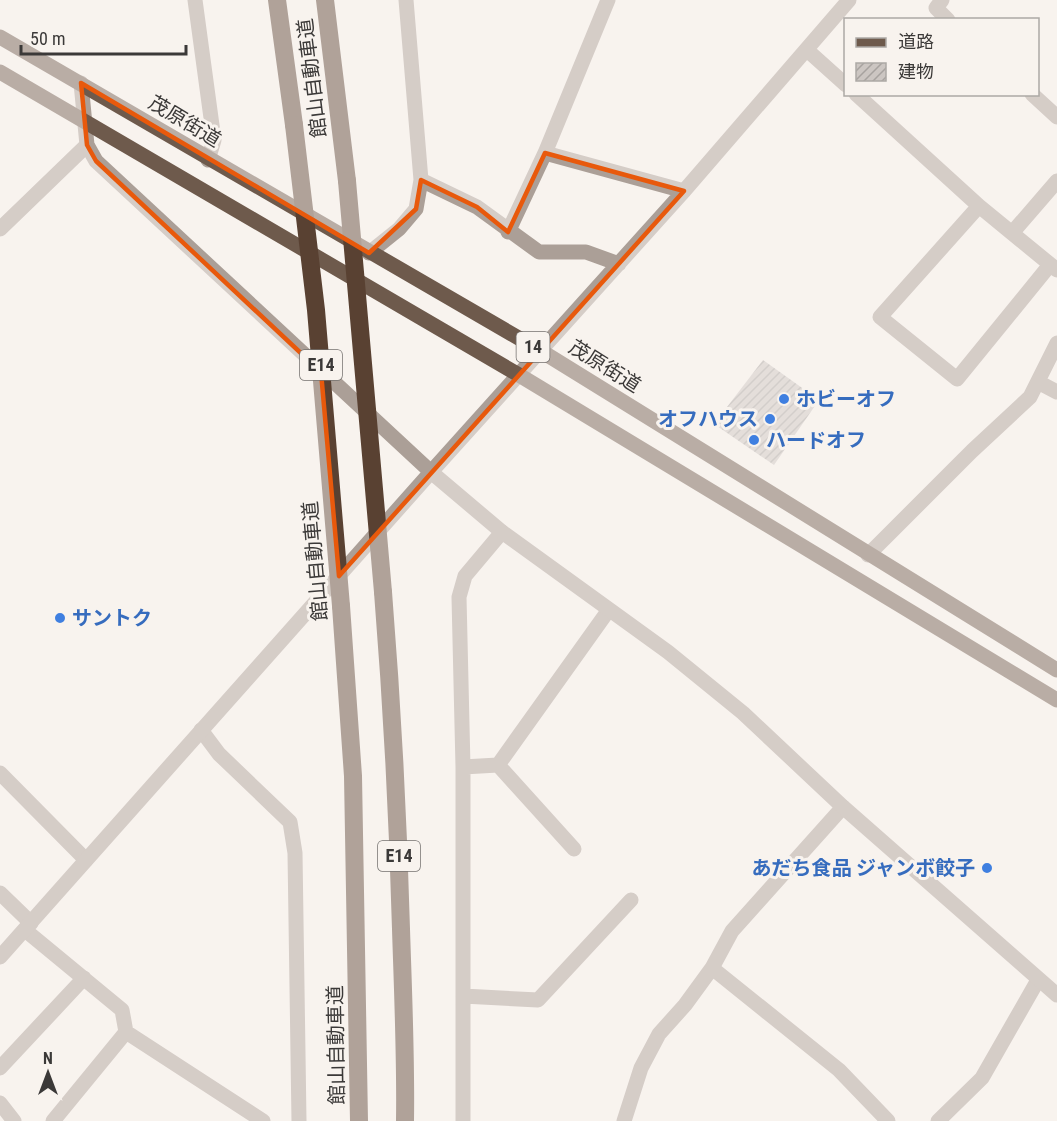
<svg xmlns="http://www.w3.org/2000/svg" width="1057" height="1121" font-family="'Roboto Condensed','Noto Sans JP',sans-serif">
<style>
.building{fill:url(#building-hatch)}
.lines{fill:none;stroke-linecap:round;stroke-linejoin:round}
.minor{stroke:#ab9f97;stroke-width:15}
.tertiary{stroke:#ab9f97;stroke-width:15}
.primary{stroke:#6e5a4c;stroke-width:15}
.motorway{stroke:#594132;stroke-width:18}
.motorway-bridge{stroke:#594132;stroke-width:18}
.marked{fill:none;stroke:#e8590c;stroke-width:4.5;stroke-linejoin:round}
.shop-dot{fill:#3f7fe0;stroke:#f8f3ee;stroke-width:2}
.labels{text-anchor:middle;stroke-width:6;stroke-linejoin:round;paint-order:stroke}
.shield{fill:#f8f3ee;stroke:#74716f;stroke-width:1.5}
.shield-label{font-size:18px;font-weight:bold;fill:#3b3938}
.street-label{font-size:20px;fill:#3b3938;stroke:#f8f3ee}
.shop-label{font-size:20px;font-weight:bold;fill:#366cbe;stroke:#f8f3ee;text-anchor:start}
</style>
<defs>
<pattern id="building-hatch" width="6" height="6" patternUnits="userSpaceOnUse" patternTransform="scale(1.5)"><rect width="6" height="6" fill="#ccc6c2"/><path d="M-1 1l2-2M0 6l6-6M5 7l2-2" fill="none" stroke="#a7a29f"/></pattern>
</defs>
<rect width="100%" height="100%" fill="#f8f3ee"/>
<!-- building -->
<path class="building" d="M763 360 819 400 774 465 714 424Z"/>
<g class="lines">
<!-- minor -->
<path class="minor" d="M195 0 214 140 208 160
M942 0 936 8 948 20
M807 50 846 85
M856 94 979 206 1057 270
M1032 94 1057 117
M545 153 684 191
M421 180 477 207 539 252H586L619 264
M979 206 880 317 957 379 1049 266
M0 229 87 145
M508 232 545 153 608 0
M1012 233 1057 181
M369 253 399 229 416 209 421 180 406 0
M1038 382 1057 392
M431 472 684 191 849 0
M868 555 972 451 1030 397 1057 343
M201 730 219 754 290 822 295 853 299 1121
M498 765 574 849
M463 767 498 765 608 611
M0 773 86 860
M0 893 31 923
M25 930 122 1010 126 1032 53 1121
M712 968 839 1070 888 1121
M463 996 538 1000 631 900
M126 1032 263 1121
M0 1068 84 978
M0 1103 14 1121
M463 1121V767L459 597 465 576 502 532
M624 1121 641 1068 659 1034 685 1005 712 968 732 931 843 807
M938 1121 982 1078 1038 980"/>
<!-- tertiary -->
<path class="tertiary" d="M81 83 87 145 96 161 431 472 502 532 668 652 743 713 843 807 1057 995
M0 957 431 472"/>
<!-- primary -->
<path class="primary" d="M0 37 541 351 1057 670
M0 72 519 375 1057 700"/>
<!-- motorway -->
<path class="motorway" d="M277 0 294 125
M325 0 347 181
M383 592C392 704 398 817 401 929 403 993 406 1057 405 1121
M341 606 353 776 359 1121"/>
<!-- motorway-bridge -->
<path class="motorway-bridge" d="M294 125 316 310 341 606
M347 181 383 592"/>
</g>
<!-- marked area -->
<path d="M0 0H1057V1121H0ZM81 83 369 253 416 209 421 180 477 207 508 232 545 153 684 191 339 576 321 372 96 161 87 145Z" fill="#f8f3ee" fill-opacity=".55" fill-rule="evenodd"/>
<path class="marked" d="M81 83 369 253 416 209 421 180 477 207 508 232 545 153 684 191 339 576 321 372 96 161 87 145Z"/>
<!-- markers -->
<g class="shop-dot">
<circle cx="784" cy="399" r="6"/>
<circle cx="770" cy="419" r="6"/>
<circle cx="754" cy="440" r="6"/>
<circle cx="60" cy="618" r="6"/>
<circle cx="987" cy="868" r="6"/>
</g>
<g class="labels">
<!-- shield labels -->
<g class="shield">
<rect x="516.5" y="332" width="33" height="30" rx="4.5"/>
<rect x="300" y="350" width="42" height="30" rx="4.5"/>
<rect x="378" y="841" width="42" height="30" rx="4.5"/>
</g>
<g class="shield-label">
<text x="533" y="353">14</text>
<text x="321" y="371">E14</text>
<text x="399" y="862">E14</text>
</g>
<!-- street labels -->
<g class="street-label">
<text transform="translate(312 78) rotate(-97)" y="7">館山自動車道</text>
<text transform="translate(185 121) rotate(31)" y="7">茂原街道</text>
<text transform="translate(605 366) rotate(32)" y="7">茂原街道</text>
<text transform="translate(315 561) rotate(-95)" y="7">館山自動車道</text>
<text transform="translate(336 1045) rotate(-91)" y="7">館山自動車道</text>
</g>
<!-- shop labels -->
<g class="shop-label">
<text x="796" y="406">ホビーオフ</text>
<text x="758" y="426" text-anchor="end">オフハウス</text>
<text x="766" y="447">ハードオフ</text>
<text x="72" y="625">サントク</text>
<text x="975" y="875" text-anchor="end">あだち食品 ジャンボ餃子</text>
</g>
</g>
<!-- legend -->
<rect x="844" y="18" width="195" height="78" fill="#f8f3ee" stroke="#aca9a5" stroke-width="1.5"/>
<rect x="856" y="38" width="30" height="9" fill="#6e5a4c" stroke="#aca9a5" stroke-width="1.5"/>
<text x="898" y="48" font-size="18" fill="#3b3938">道路</text>
<rect x="856" y="63" width="30" height="18" fill="url(#building-hatch)" stroke="#aca9a5" stroke-width="1.5"/>
<text x="898" y="78" font-size="18" fill="#3b3938">建物</text>
<!-- north arrow -->
<g transform="translate(48 1073)" stroke="#f8f3ee" stroke-width="4.5" paint-order="stroke">
<path d="M0-4.5L10 22L0 15L-10 22Z" fill="#3b3938"/>
<text y="-9" font-size="16" font-weight="bold" text-anchor="middle" fill="#3b3938">N</text>
</g>
<!-- scale -->
<path d="M21 45v9h165v-9" fill="none" stroke="#3b3938" stroke-width="3"/>
<text x="30" y="45" font-size="18" fill="#3b3938" stroke="#f8f3ee" stroke-width="4.5" paint-order="stroke">50 m</text>
</svg>
